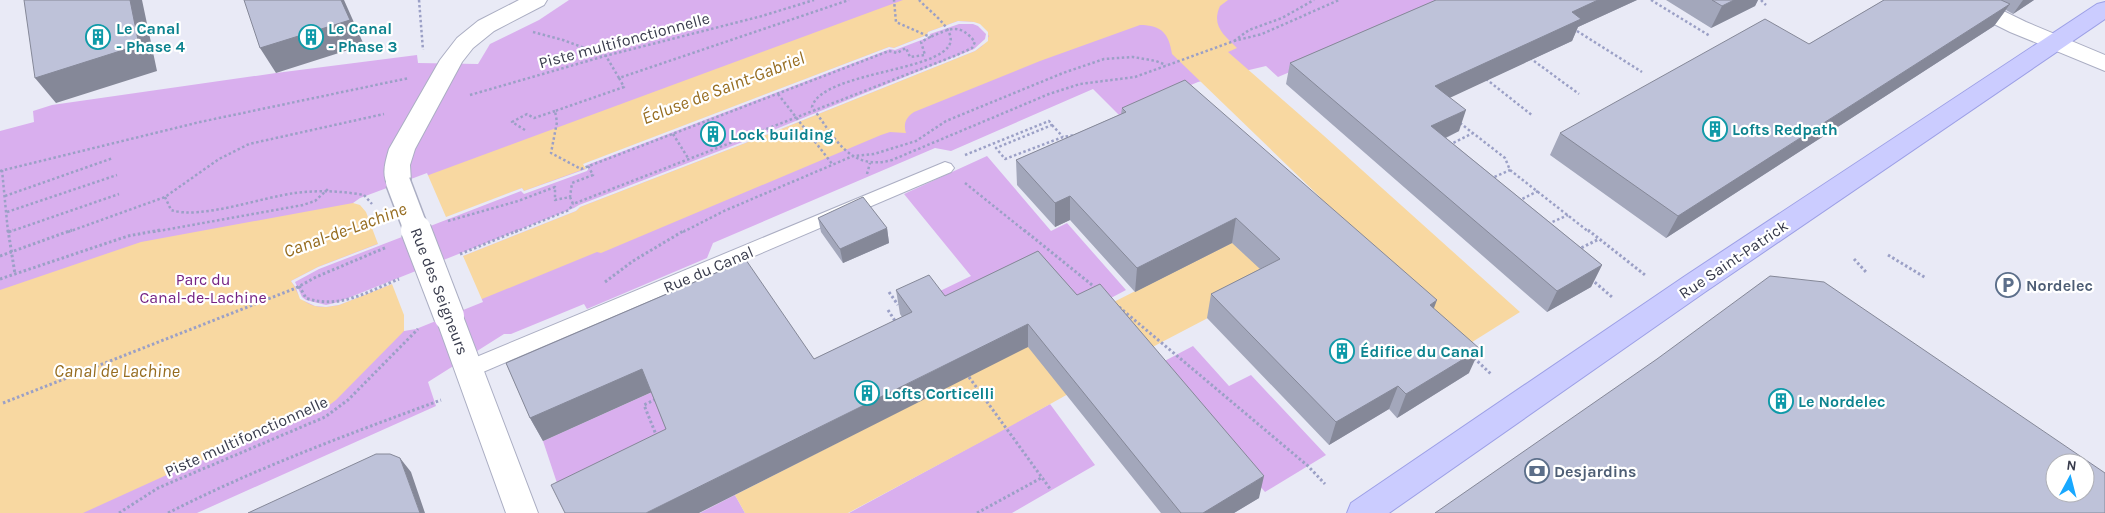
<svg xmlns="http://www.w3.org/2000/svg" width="2105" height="513" font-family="Karla,sans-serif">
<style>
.green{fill:#d9afee}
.water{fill:#f8d8a1;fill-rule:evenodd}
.pier{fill:#e9eaf6;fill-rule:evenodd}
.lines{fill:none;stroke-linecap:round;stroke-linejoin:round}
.service-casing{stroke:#abaec3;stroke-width:2}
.minor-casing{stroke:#abaec3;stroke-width:2}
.secondary-casing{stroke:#9da0e6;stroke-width:2}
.path-far1{stroke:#9ba0c6;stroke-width:2.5;stroke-dasharray:2.5 2.5;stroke-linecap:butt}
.path{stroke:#9ba0c6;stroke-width:3;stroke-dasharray:2.5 2.5;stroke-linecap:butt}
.service{fill:#fff;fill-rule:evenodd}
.minor{fill:#fff;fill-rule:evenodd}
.secondary{fill:#cbccff;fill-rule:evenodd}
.minor-bridge-far1-casing{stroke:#abaec3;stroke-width:27;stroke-linecap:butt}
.minor-bridge-casing{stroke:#abaec3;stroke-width:32;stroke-linecap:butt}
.path-bridge{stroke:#9ba0c6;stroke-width:2.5;stroke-dasharray:2.5 2.5;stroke-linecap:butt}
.minor-bridge-far1{stroke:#fff;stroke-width:24}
.minor-bridge{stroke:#fff;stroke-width:30}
.wall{fill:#a3a7bb}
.shaded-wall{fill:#858898}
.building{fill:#bec2d9;stroke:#858898;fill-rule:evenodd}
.labels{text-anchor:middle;stroke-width:4.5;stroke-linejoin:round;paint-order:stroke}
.culture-label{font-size:16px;font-weight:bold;fill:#0d838f;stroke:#fff;text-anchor:start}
.street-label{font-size:16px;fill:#373a4b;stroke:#fff}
.park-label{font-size:16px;fill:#752384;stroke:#fff}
.service-label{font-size:16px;font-weight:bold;fill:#4e5e75;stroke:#fff;text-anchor:start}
.water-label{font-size:18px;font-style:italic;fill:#966c1f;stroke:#fff}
</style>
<rect width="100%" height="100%" fill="#e9eaf6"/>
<!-- green -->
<path class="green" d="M569 0H1461L1278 77 1266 66 1198 82 1119 115 1093 89 951 151 935 148 713 243 707 258 587 309 584 304 511 334H504L428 382 436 406 197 513H0V131L34 122 33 111 52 105 276 73 417 55 418 63 478 64 490 44 539 20Z
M987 156 1051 231 1067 223 1126 290 1109 299 950 303 940 291 971 276 904 194Z
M1193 346 1229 386 1251 375 1326 455 1265 492 1155 366Z
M730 357 676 452 558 486 543 441Z
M1050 404 1095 465 1012 513H849Z
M735 495 745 513H700Z"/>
<!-- water -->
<path class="water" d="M903 0H1228L1220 6C1211 26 1224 35 1237 48L1228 52 1323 135 1520 312 1469 344 1275 283 1160 343 1007 428 848 513H745L735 495 1320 197 1172 54C1169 34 1162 25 1140 25L1040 61 914 112C906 117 903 124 906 133L890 132 881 135 601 253 597 252 404 331 336 400 320 412 171 473 83 513H0V290L141 242 353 203ZM958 21 974 22 989 36 982 46 975 51 776 131 580 207 576 211 339 305C324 308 309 309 299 295 296 291 295 286 291 281L318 267 522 188 524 191 587 168 584 164 889 47 894 48 927 35 928 32Z"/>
<!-- pier -->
<path class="pier" d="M958 21 974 22 980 24 988 32V41L975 51 776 131 580 207 576 211 463 256 483 302 416 329 404 331V315L392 284 339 305 326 307 315 306 300 299 296 288 291 281 318 267 378 244 366 212 360 205 353 203 360 198 427 173 446 217 522 188 524 191 586 169 583 164 889 47 894 48 927 35 928 32ZM959 24H973L978 26 986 34 985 39 974 49 776 129 579 205 574 208 338 302 326 305 306 300 302 297 295 282 319 269 521 191 524 194 587 171 589 168 587 165 890 49 895 50 924 39 929 37 930 34Z"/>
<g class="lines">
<defs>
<path id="service" d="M945 162 951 164 954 168 951 172 476 375 469 377 462 375 459 369 462 363Z"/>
<path id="minor" d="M519 0H547L544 5 494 31 473 48 462 62 415 149 410 165 411 182 407 188 398 191 389 188C381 175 385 163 389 149L440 60 457 38 478 21Z
M1953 0H1981L2026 22 2105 55V71L2010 32 1956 5Z
M449 305 459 308 463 316 538 513H506L435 316 439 308Z"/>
<path id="secondary" d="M2105 2V19L1705 292 1389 513H1347L1351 503 1685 276 2097 4Z"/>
</defs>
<!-- service casing -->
<use href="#service" class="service-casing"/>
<!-- minor casing -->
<use href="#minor" class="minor-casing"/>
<!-- secondary casing -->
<use href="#secondary" class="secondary-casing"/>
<!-- path-far1 -->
<path class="path-far1" d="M419 0 423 50
M919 0C928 10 945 21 950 35 962 72 822 69 812 107 834 136 849 172 892 160L1049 94 1080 84 1135 77 1234 41 1262 34 1339 0
M1651 0 1710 36
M1761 0 1766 5
M1577 31 1642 72
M533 32 563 40 606 56 619 78 849 0
M1234 41 1249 30 1282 18 1314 0
M1530 58 1579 94
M619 78 624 87 555 111 557 122 551 153 581 169 889 51 897 53 906 48 910 57 925 55 921 42 930 37 896 22 894 0
M1486 79 1533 116
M778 94 833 165
M470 95 605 56 762 16 814 0
M1460 123 1505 158 1510 170 1589 232
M1052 125 1063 137
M525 130 512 122 527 114 534 118 555 111
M673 134 688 158
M1449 145 1473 133
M965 155 1049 121 1052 125 996 148 1005 159 1063 137 1076 135
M2 170 8 232
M0 171 200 122 409 78
M867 174 870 163
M1490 179 1510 170
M965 183 1026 232
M5 196 113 158
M165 197 171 210C200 220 263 197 295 193 319 190 341 191 364 195
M570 197 573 204 957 55 972 48 975 42C959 22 950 29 930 37
M1518 201 1538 191
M7 212 117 175
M448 221 518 201 555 187V200L570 197 572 183 593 175 588 166
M1548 224 1568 215
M9 232 119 194
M68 232 165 197 219 159 249 144 384 114
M153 232 303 205 315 201 328 189
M515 232 569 210 573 204
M683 232 724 211 853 156 874 154 916 141 946 121 1063 73 1104 59 1133 57 1156 61 1166 65"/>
<!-- path -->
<path class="path" d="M8 230 15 274
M1024 230 1097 289
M1588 230 1645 275
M8 232 13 230
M1577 250 1599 239
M460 254 519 230
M1888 255 1926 278
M0 256 72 230
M1854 259 1866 272
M0 279 128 236 160 230
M1591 279 1612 297
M605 282 633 261 685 230
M299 286 306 298C339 310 369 291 399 279
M889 292 898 305
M1119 307 1308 466 1325 484
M888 310 897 324
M1474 358 1492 375
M969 377 1051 490
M3 403 296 288 316 277 387 247
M657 437 644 405 658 398
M119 513 158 488 325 417 348 400 418 329
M168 513C256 468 349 434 441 400
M977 513 1043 477"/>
<!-- service -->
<use href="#service" class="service"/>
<!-- minor -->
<use href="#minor" class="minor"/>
<!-- secondary -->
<use href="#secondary" class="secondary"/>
<defs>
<path id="minor-bridge-far1" d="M398 182 417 232"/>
<path id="minor-bridge" d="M416 230 449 316"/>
</defs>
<!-- minor-bridge-far1 casing -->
<use href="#minor-bridge-far1" class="minor-bridge-far1-casing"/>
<!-- minor-bridge casing -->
<use href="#minor-bridge" class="minor-bridge-casing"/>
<!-- path-bridge -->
<path class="path-bridge" d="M364 195 372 204"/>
<!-- minor-bridge-far1 -->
<use href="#minor-bridge-far1" class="minor-bridge-far1"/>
<!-- minor-bridge -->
<use href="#minor-bridge" class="minor-bridge"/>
</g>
<!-- wall -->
<path class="wall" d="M1436 0H1637L1578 27 1572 41 1450 97 1459 131 1446 138 1602 265 1591 287 1547 312 1286 84 1290 63Z
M1666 0H1758L1755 6 1711 28Z
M1884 0H2034L2013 14 2006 10 1994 26 1666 238 1550 155 1560 133 1809 44Z
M1122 108 1434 309 1469 373 1397 418 1389 409 1329 445 1207 318 1211 294 1260 269 1232 243 1135 292 1070 220 1055 227 1017 185 1016 160 1121 114Z
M818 218 887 228 889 243 843 263 821 232Z
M1038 251 1259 498 1234 513H1161L1028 347 666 429 651 392 543 441 530 418 506 363 814 359 902 317 900 314 896 290 945 296Z"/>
<!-- shaded-wall -->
<path class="shaded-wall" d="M130 0H142L157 71 56 103 35 78Z
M341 0H344L364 45 276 73 260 48Z
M1598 0H1637L1578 27 1572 41 1428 108 1435 86 1572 12Z
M1734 0H1758L1755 6 1711 28 1722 6Z
M2023 0H2034L2013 14Z
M2010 4 1994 26 1666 238 1678 216Z
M1466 110 1459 131 1424 148 1431 126Z
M1070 196V220L1055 227V203Z
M1236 218 1232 243 1135 292 1137 268Z
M887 228 889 243 843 263 840 249Z
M1602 265 1591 287 1547 312 1557 291Z
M1437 300 1428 324 1430 305Z
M1028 324V347L699 513H646Z
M1480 349 1469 373 1397 418 1406 394Z
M642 369 652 392 543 441 530 418Z
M1398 386 1389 409 1329 445 1336 422Z
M400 458 411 472 425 513H420Z
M1264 476 1259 498 1234 513H1203Z"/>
<!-- building -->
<path class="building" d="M24 0H130L139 45 35 78Z
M244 0H341L350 20 260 48Z
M1436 0H1598L1572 12 1581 19 1435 86 1466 110 1431 126 1602 265 1557 291 1290 63Z
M1712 0H1734L1722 6Z
M1884 0H2001L2010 4 1678 216 1560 133 1765 19 1809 44Z
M1185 80 1437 300 1430 305 1480 349 1406 394 1398 386 1336 422 1211 294 1280 259 1236 218 1137 268 1070 196 1055 203 1016 160 1126 112 1122 108Z
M863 197 887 228 840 249 818 218Z
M1038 251 1077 295 1100 284 1264 476 1203 513H1181L1028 324 646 513H565L551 485 666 429 642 369 530 418 506 363 746 260 814 359 912 312 896 290 929 275 945 296Z
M1770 276 1824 282 2105 473V513H1435L1657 359ZM2055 463H2085V493H2055Z
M376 454H390L400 458 420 513H248Z"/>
<!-- icons -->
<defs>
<symbol id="building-ring" viewBox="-11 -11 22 22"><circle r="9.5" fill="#fff" stroke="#0f9aa8" stroke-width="1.5"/><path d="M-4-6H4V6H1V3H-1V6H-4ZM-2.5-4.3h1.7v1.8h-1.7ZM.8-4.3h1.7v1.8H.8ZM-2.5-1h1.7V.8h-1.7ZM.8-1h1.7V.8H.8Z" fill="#0f9aa8"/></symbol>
<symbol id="parking-ring" viewBox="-11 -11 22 22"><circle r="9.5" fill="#fff" stroke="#5c6f8a" stroke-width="1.5"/><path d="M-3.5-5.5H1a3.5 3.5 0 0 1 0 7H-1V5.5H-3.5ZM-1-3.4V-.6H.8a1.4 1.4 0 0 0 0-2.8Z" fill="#5c6f8a"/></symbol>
<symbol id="bank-ring" viewBox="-11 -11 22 22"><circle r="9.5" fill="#fff" stroke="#5c6f8a" stroke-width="1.5"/><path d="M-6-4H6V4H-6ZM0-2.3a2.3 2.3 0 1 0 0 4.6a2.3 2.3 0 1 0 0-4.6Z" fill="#5c6f8a"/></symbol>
</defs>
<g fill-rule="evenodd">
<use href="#building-ring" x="84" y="23" width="28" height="28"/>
<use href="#building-ring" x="297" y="23" width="28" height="28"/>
<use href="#building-ring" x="1701" y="115" width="28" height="28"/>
<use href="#building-ring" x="699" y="120" width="28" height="28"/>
<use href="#parking-ring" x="1994" y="271" width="28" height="28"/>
<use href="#building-ring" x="1328" y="337" width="28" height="28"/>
<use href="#building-ring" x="853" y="379" width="28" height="28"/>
<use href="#building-ring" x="1767" y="387" width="28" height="28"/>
<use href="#bank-ring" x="1523" y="457" width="28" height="28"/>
</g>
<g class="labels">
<!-- culture labels -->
<g class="culture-label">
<text x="116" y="34">Le Canal<tspan x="116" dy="18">- Phase 4</tspan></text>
<text x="328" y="34">Le Canal<tspan x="328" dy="18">- Phase 3</tspan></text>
<text x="1732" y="135">Lofts Redpath</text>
<text x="730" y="140">Lock building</text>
<text x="1360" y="357">Édifice du Canal</text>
<text x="884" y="399">Lofts Corticelli</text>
<text x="1798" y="407">Le Nordelec</text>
</g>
<!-- street labels -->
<g class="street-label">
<text transform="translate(624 40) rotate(-15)" y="6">Piste multifonctionnelle</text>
<text transform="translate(1733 259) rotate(-34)" y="6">Rue Saint-Patrick</text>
<text transform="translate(708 269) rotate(-23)" y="6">Rue du Canal</text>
<text transform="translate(440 291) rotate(69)" y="6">Rue des Seigneurs</text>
<text transform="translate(246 436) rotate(-24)" y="6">Piste multifonctionnelle</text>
</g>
<!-- park labels -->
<g class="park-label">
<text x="203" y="285">Parc du<tspan x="203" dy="18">Canal-de-Lachine</tspan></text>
</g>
<!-- service labels -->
<g class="service-label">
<text x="2026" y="291">Nordelec</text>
<text x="1554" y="477">Desjardins</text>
</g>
<!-- water labels -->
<g class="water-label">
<text transform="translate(723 88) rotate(-21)" y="6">Écluse de Saint-Gabriel</text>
<text transform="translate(345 230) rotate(-20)" y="6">Canal-de-Lachine</text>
<text x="117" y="377">Canal de Lachine</text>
</g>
</g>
<!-- north arrow -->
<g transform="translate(2070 478) rotate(7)"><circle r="24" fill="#ffffff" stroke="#afb0b7"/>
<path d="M0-4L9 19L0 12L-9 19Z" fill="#18a8ff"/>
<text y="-8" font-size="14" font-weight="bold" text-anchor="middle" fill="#373a4b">N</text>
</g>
</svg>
